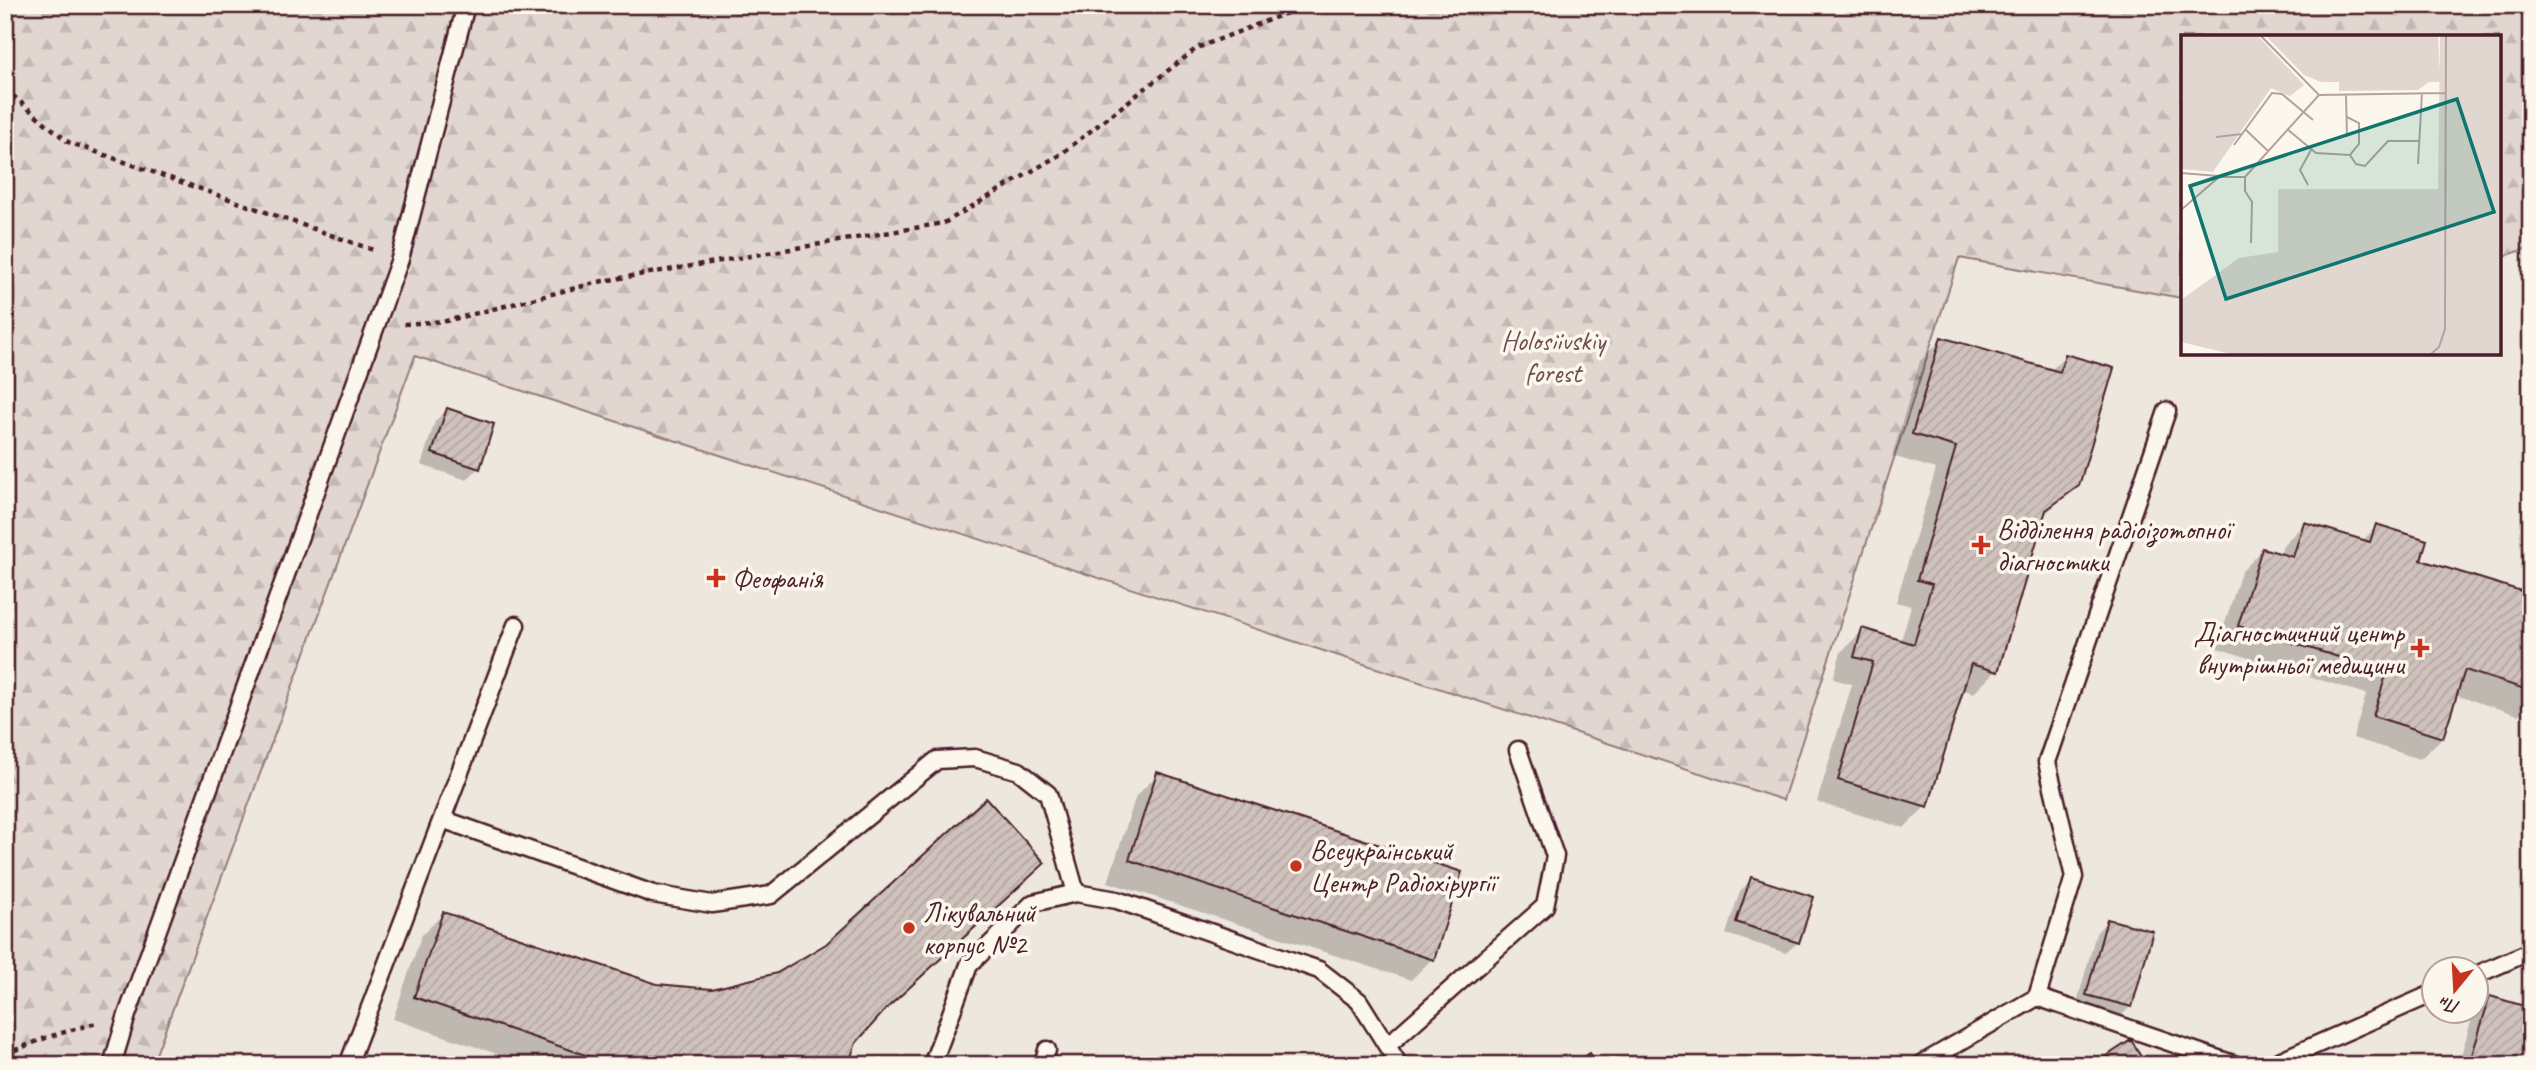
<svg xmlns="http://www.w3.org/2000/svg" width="2536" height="1070" font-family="Caveat,sans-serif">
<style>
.built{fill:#eee7de;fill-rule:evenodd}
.forest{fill:url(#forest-firs);stroke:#967b7e;stroke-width:2}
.shadow{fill:#0003}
.building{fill:url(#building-hatch);stroke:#4a1f2b;stroke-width:2}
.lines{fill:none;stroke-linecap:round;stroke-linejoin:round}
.lane-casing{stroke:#4a1f2b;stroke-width:21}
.path{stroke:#4a1f2b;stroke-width:4.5;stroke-dasharray:5 5;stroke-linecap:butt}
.lane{stroke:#fbf7ec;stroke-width:16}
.poi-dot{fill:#c8321e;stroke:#fbf7ec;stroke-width:2.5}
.labels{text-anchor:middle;stroke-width:7;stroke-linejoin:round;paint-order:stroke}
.park-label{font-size:28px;fill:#704d54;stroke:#fbf7ec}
.poi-label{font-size:28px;fill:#4a1f2b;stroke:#fbf7ec;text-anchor:start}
.inset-road{fill:none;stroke:#b4a19f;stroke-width:2}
.view{fill:#0f766e;fill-opacity:0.15;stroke:#0f766e;stroke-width:3.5}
.inset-edge{fill:none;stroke:#4a1f2b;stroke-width:3.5}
</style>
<defs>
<pattern id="forest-firs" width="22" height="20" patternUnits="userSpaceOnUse" patternTransform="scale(1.75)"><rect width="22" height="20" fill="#e2d7d0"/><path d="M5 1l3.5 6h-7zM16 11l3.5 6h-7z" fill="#c3b8b3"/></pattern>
<pattern id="building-hatch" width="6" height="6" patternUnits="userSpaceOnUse" patternTransform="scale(1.75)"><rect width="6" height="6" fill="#cfc2bc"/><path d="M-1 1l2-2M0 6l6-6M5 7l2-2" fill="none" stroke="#b3a6a2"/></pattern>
</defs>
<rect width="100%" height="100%" fill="#fbf7ec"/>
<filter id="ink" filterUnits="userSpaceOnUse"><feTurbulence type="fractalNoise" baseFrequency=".0143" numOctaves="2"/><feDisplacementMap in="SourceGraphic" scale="14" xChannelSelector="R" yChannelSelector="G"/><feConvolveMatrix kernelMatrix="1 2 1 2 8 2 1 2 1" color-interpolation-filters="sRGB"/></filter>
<g filter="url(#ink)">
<!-- built -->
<path class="built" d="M2531 247V1065H152L415 356 1783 800 1959 258 2182 298V354H2499V258ZM2434 968H2476V1010H2434Z"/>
<!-- forest -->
<path class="forest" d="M5 5H2531V247L2499 258V37H2182V298L1959 258 1783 800 415 356 152 1065H5Z"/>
<!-- shadow -->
<path class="shadow" d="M1942 339 2050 371 2066 356 2077 485 2042 517 1996 671 1974 693 1961 689 1926 806 1904 828 1817 802 1852 684 1833 679 1841 652 1863 630 1901 641 1911 606 1896 602 1936 469 1892 456 1920 361Z
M447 410 478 468 467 480 421 465 435 421Z
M2304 524 2362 541 2377 526 2419 561 2531 595V702L2518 715 2455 695 2442 738 2420 759 2353 738 2366 694 2217 648 2241 572 2263 550 2280 555 2283 545Z
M1158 774 1432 959 1411 980 1108 882 1136 796Z
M1752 879 1798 942 1786 953 1726 934 1740 891Z
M443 914 657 986 876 1018 855 1042 847 1065H530L393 1019 421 936Z
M2107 921 2131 1006 2119 1018 2076 1006 2096 933Z
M2490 998 2531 1065H2458L2473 1015Z"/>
<!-- building -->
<path class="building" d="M1941 337 2060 372 2065 354 2114 368 2079 486 2046 510 1998 672 1971 664 1928 807 1838 780 1873 662 1854 657 1862 628 1914 644 1932 584 1917 580 1956 447 1912 434Z
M447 408 494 424 480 469 432 453Z
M2304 522 2370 542 2376 524 2427 540 2421 560 2531 594V691L2465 670 2443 738 2373 716 2387 672 2238 626 2262 548 2293 557Z
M1157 772 1462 872 1434 960 1129 860Z
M986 798 1045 863 886 1009 856 1043 848 1065H615L414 997 443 912 657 984 712 989 777 973 826 944Z
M1751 877 1814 897 1799 943 1736 922Z
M2107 919 2153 931 2132 1007 2086 995Z
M2490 996 2531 1008V1065H2469Z
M2131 1040 2147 1065H2093Z
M1590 1053 1598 1065H1573Z"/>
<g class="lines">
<defs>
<path id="lane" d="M442 819 653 894 712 904 771 895 937 760 975 758 1019 771 1048 794 1076 893
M2476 975 2531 951
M2037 997 2236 1065
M1387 1046 1545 906 1555 856 1518 750
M112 1065 127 1015 400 259 466 5
M348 1065 516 625
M932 1065 969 965 1033 903 1076 893 1117 900 1319 970 1359 1001 1399 1065
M1043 1065 1047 1050
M1920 1065 2037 997 2074 877 2047 762 2167 411
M2270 1065 2434 993"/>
</defs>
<!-- lane casing -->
<use href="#lane" class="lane-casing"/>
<!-- path -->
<path class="path" d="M5 89 68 142 376 251
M404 324 446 321 603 281 944 223 1061 154 1197 48 1307 5
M5 1054 48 1037 96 1023"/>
<!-- lane -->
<use href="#lane" class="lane"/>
</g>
</g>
<!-- markers -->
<g class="poi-dot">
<path d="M1977.5 534.5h7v7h7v7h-7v7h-7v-7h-7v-7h7z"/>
<path d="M712.5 567.5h7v7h7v7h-7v7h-7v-7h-7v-7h7z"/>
<path d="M2416.5 637.5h7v7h7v7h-7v7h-7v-7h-7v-7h7z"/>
<circle cx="1296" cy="866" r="7"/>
<circle cx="909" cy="928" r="7"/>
</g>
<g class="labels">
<!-- park labels -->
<g class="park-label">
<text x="1553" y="350">Holosiivskiy<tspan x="1553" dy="32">forest</tspan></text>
</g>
<!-- poi labels -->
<g class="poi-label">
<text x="1997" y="539">Відділення радіоізотопної<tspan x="1997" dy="32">діагностики</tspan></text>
<text x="732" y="588">Феофанія</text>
<text x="2404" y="642" text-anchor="end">Діагностичний центр<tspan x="2404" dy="32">внутрішньої медицини</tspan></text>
<text x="1310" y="860">Всеукраїнський<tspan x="1310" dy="32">Центр Радіохірургії</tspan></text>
<text x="923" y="922">Лікувальний<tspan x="923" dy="32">корпус №2</tspan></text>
</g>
</g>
<!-- overview -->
<g transform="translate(2181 35)">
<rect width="320" height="320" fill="#fbf7ec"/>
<path d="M0 0H76L123 50 109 61 90 53 32 137 0 134ZM84 0H257L259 47H248L237 55 158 56V47H140L123 40ZM259 0H320V320H54L0 307V265L58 223 97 217V154H257Z" fill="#e2d7d0"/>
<path class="inset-road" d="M79 0 138 60 264 58M165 59 166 102M106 94 135 118 169 120 178 109V88L166 82M65 95 87 116M35 102 61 99M53 110 91 58 101 59 132 85M169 120 175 129 184 131 207 106H238M237 129 241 58M0 138 37 141M127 150 119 135 130 115M0 175 38 142H64M70 208 71 167 64 156V142L138 60M249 320 258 312 264 294 265 0"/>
<path class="view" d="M276 64 313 177 45 264 9 151Z"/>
<rect width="320" height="320" class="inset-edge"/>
</g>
<!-- margin -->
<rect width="2536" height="1070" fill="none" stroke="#fbf7ec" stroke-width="28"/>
<rect x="14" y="14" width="2508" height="1042" fill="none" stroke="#4a1f2b" stroke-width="2.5" filter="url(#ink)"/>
<!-- north arrow -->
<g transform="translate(2455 990) rotate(198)"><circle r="33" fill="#fbf7ec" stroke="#b4a19f" stroke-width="2"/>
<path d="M0-5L12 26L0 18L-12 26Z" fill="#c8321e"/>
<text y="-10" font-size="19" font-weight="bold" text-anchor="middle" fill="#4a1f2b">Пн</text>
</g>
</svg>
